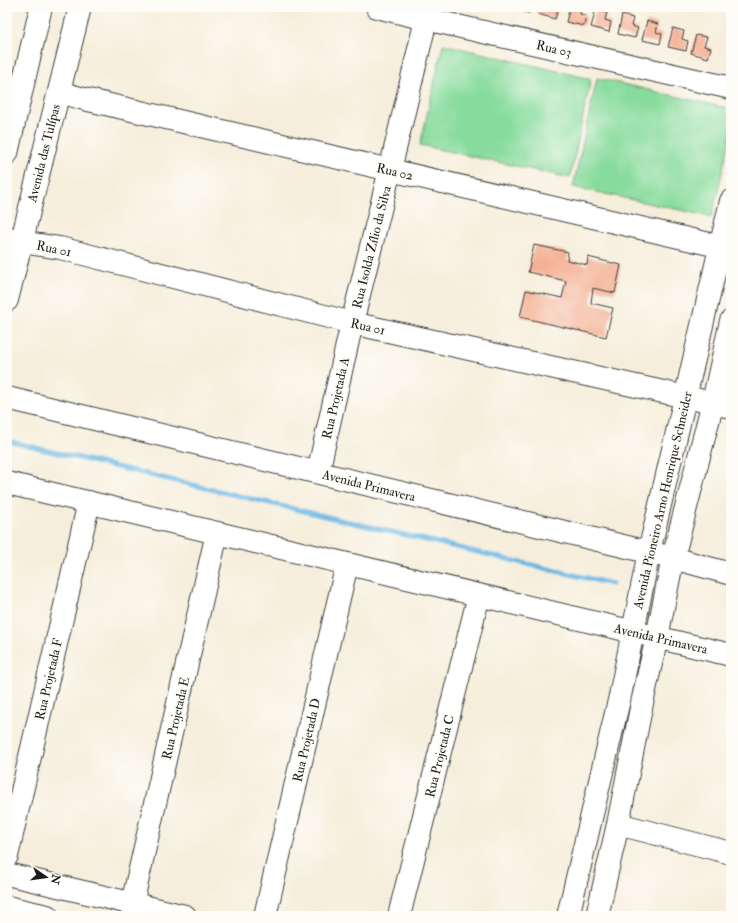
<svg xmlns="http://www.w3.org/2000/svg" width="738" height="923" font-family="'IM FELL Double Pica',serif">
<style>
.green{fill:#87db9c;stroke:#527c5c}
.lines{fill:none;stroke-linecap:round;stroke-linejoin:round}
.stream{stroke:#6ab7e4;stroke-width:5}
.building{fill:#f4b195}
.minor-casing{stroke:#3d3c39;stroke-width:24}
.minor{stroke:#fff;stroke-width:22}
.labels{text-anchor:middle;stroke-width:4;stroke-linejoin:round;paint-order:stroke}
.street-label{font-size:13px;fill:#1c1c1c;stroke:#fdfcf7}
</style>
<rect width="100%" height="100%" fill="#fdfcf7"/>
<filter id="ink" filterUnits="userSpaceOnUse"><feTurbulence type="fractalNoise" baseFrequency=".025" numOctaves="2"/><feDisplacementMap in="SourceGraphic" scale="8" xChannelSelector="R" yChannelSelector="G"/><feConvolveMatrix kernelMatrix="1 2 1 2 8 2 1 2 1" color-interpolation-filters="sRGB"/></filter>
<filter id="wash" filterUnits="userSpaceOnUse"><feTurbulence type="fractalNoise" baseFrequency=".012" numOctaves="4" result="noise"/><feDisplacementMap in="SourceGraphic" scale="16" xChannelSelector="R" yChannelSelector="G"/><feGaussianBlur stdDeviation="0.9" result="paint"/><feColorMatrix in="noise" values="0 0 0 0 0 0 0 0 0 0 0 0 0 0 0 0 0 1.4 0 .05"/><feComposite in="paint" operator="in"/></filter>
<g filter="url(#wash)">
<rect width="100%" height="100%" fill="#f6eedb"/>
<!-- green -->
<path class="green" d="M443 44 591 79 570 178 420 145Z
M597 78 731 109V134L712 217 573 187Z"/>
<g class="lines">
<!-- stream -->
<path class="stream" d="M7 441 612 584"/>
</g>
<g id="blocks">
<!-- building -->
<path class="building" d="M512 7H531L529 13 512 9Z
M540 7H551L558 9 555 19 538 14Z
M570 7H582L580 14 586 16 584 26 566 22Z
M596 9 607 12 605 20 611 22 609 32 591 27Z
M622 15 633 18 631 26 638 28 635 38 618 34Z
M647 21 658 24 656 32 662 34 660 44 642 40Z
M673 28 684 31 682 39 688 41 686 51 668 47Z
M696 35 707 37 704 46 711 48 708 58 691 53Z
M534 245 568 252 567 260 587 265 588 257 621 265 615 293 593 288 591 303 613 308 606 337 520 317 526 290 562 298 566 281 528 272Z"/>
</g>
</g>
<g filter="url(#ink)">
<use href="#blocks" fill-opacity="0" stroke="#3d3c39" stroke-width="1"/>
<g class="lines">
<defs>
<path id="minor" d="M377 7 426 19 731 88
M59 92 84 99 731 249
M7 153 41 7
M7 237 21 242 60 248 352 323 731 407
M7 300 80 7
M7 398 673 558 731 574
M318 472 352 323 390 170 429 7
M7 483 731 655
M618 824 731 853
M7 856 89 502
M7 874 185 916
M132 904 217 533
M7 907 47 916
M265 916 347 564
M399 916 479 595
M568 916 620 696 649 552 731 201
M597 916 618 824 642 703 657 637 673 558 713 402 731 321"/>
</defs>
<!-- minor casing -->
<use href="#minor" class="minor-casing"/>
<!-- minor -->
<use href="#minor" class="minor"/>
</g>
</g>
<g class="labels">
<!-- street labels -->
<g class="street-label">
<text transform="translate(554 48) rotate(13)" y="5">Rua 03</text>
<text transform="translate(43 153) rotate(-76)" y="5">Avenida das Tulípas</text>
<text transform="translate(395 171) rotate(13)" y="5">Rua 02</text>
<text transform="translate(371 247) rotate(-76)" y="5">Rua Isolda Zílio da Silva</text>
<text transform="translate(54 248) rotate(12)" y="5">Rua 01</text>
<text transform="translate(368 326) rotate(13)" y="5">Rua 01</text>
<text transform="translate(335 398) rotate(-77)" y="5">Rua Projetada A</text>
<text transform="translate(369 485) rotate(14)" y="5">Avenida Primavera</text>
<text transform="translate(662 500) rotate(-77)" y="5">Avenida Pioneiro Arno Henrique Schneider</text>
<text transform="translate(661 638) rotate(13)" y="5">Avenida Primavera</text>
<text transform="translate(48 679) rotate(-77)" y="5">Rua Projetada F</text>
<text transform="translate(175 718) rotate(-77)" y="5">Rua Projetada E</text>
<text transform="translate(306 740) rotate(-77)" y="5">Rua Projetada D</text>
<text transform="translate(439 756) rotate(-76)" y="5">Rua Projetada C</text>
</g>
</g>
<!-- margin -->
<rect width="738" height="923" fill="none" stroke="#fdfcf7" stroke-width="24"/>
<!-- north arrow -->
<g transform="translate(46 877) rotate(103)" stroke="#fdfcf7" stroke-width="3" paint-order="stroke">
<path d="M0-3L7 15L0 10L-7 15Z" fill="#1c1c1c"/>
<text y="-6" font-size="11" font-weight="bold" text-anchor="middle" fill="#1c1c1c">N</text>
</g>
</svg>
